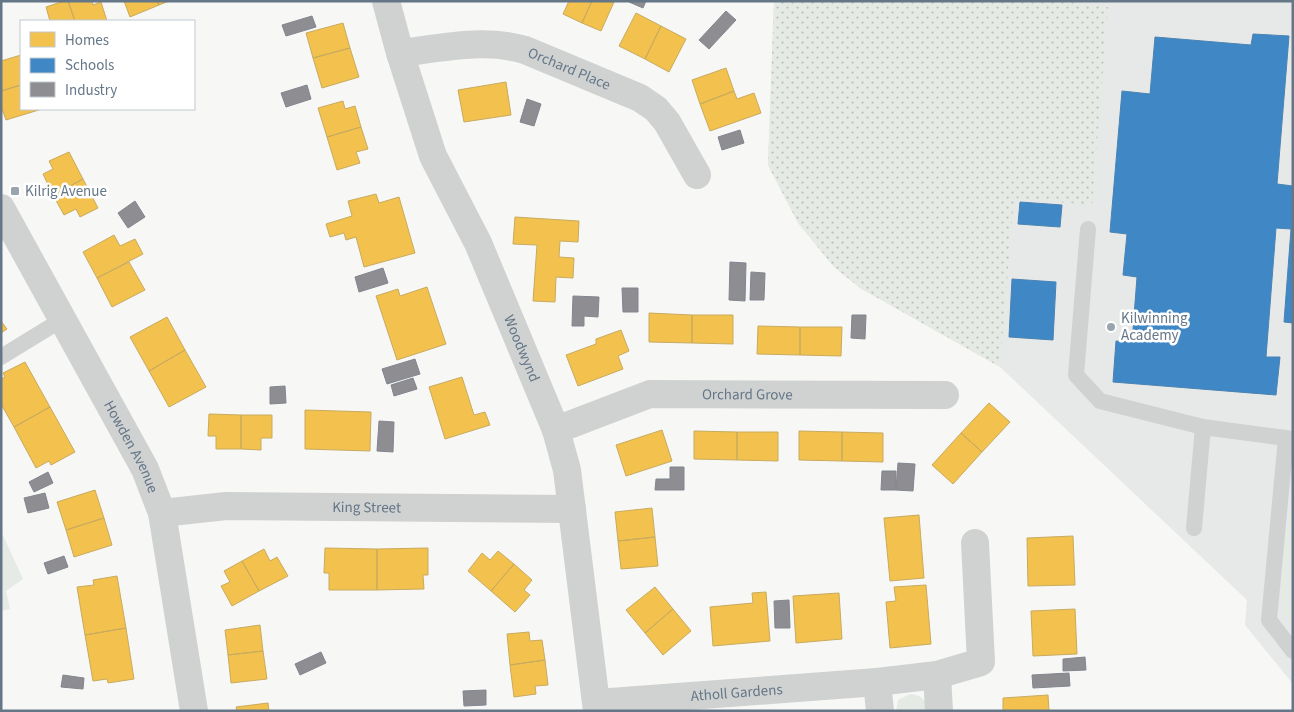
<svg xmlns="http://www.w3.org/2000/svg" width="1294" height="712" font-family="'Source Sans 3',sans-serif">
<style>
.built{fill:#e7e9e8}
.grass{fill:#e6eae4}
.park{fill:url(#park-dots)}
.homes{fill:#f2c14e;stroke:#c8ab5f}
.schools{fill:#3f88c5;stroke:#4a83b2}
.industry{fill:#8d8d92;stroke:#81868f}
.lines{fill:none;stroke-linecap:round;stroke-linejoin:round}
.lane{stroke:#d0d2d2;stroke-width:16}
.street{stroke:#d0d2d2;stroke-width:28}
.poi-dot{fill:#98a4ae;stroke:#fff;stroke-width:2}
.labels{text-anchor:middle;stroke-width:5;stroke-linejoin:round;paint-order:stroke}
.street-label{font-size:15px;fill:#657787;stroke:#fff}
.poi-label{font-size:15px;fill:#657787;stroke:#fff;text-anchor:start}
</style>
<defs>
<pattern id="park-dots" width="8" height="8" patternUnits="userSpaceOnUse" patternTransform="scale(1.25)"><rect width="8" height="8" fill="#e6eae4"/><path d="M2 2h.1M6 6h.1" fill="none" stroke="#bec2be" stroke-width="1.8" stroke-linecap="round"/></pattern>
</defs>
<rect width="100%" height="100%" fill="#f7f7f6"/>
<!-- built -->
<path class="built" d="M774 1H1293V684L1245 625 1247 600 1000 367 860 288 834 267 798 223 768 165Z"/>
<!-- grass -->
<path class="grass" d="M1293 497V629C1289 622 1285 614 1283 607 1279 585 1286 519 1293 497Z
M1 531 23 579 6 591 10 609 1 611Z
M910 694C922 695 926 700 929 711H896L898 700Z"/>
<!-- park -->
<path class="park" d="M774 1H1082V4L1108 7 1092 205 1014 198 1000 367 860 288 834 267 798 223 768 165Z"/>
<!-- homes -->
<path class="homes" d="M64 1H68L75 21H48H50L46 7Z
M68 1H92L93 5 101 2 107 21H75Z
M124 1H157L159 5 130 17Z
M157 1H169L159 5Z
M569 1H592L582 23 563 14Z
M592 1 614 2 601 31 582 23Z
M636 13 661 26 645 59 619 46Z
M343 23 350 48 313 58 306 33Z
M661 26 686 39 669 72 645 59Z
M350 48 359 77 322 88 313 58Z
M21 55V85L1 91V61Z
M726 68 734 91 700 104 692 80Z
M506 82 511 115 464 122 458 90Z
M21 85V109H42L6 120 1 106V91Z
M734 91 737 99 754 93 761 113 710 131 700 104Z
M343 101 345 109 355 106 361 127 327 137 318 108Z
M361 127 368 149 356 152 360 163 337 170 327 137Z
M69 152 83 179 53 195 43 174 53 169 49 161Z
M83 179 98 208 80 217 76 209 64 215 53 195Z
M376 194 379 203 399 197 415 253 364 267 356 237 346 240 344 233 330 237 326 224 352 216 348 201Z
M515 217 579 221 578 242 560 241 559 257 574 258 573 278 556 277 555 302 533 301 537 245 513 244Z
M114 235 120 246 135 239 143 254 97 278 83 252Z
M129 262 145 290 112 307 97 278Z
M427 287 446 344 397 360 376 296 398 289 400 296Z
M649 313 692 315V343L649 342Z
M692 315H733V344L692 343Z
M167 317 185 350 149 371 130 337Z
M1 321 7 329 1 333Z
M758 326 800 327V355L757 354Z
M800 327H842L841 356 800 355Z
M621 330 629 351 618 356 623 369 578 386 566 355 596 344V339Z
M185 350 206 387 169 407 149 371Z
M25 362 50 407 14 427 1 404V379L5 377 3 373Z
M462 377 474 415 485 412 490 425 445 439 429 387Z
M989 403 1010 422 982 452 961 433Z
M50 407 75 452 51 465 49 461 36 468 14 427Z
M305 410 371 412 370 451 305 449Z
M209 414 241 415V449H216V436H208Z
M241 415H272V438H261V450L241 449Z
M662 430 672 461 626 476 616 445Z
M694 431 737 432V460L694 459Z
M799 431 842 432V461L799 460Z
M737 432H778V461L737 460Z
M842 432 883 433V462L842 461Z
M961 433 982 452 953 484 932 465Z
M95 490 104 518 66 530 57 502Z
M652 508 655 537 618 541 615 512Z
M919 515 924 578 890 581 884 518Z
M104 518 112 545 74 557 66 530Z
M1073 536 1075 585 1028 586 1027 538Z
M655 537 658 566 621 569 618 541Z
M325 548 377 549V590H329V573H324Z
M428 548V575H423L424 589 377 590V549Z
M264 549 270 561 277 557 288 576 259 591 242 561Z
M498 551 514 564 491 591 468 571 482 553 490 560Z
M242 561 259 591 232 606 221 586 230 582 224 571Z
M514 564 532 580 524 590 530 595 515 612 491 591Z
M117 576 126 628 85 635 77 587 94 585 93 580Z
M926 585 931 644 890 648 886 602 896 601 894 587Z
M655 587 673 609 645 633 626 610Z
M766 592 770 641 713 646 710 607 753 603 752 593Z
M839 593 842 639 796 643 793 596Z
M673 609 691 631 663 655 645 633Z
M1075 609 1077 654 1033 656 1031 611Z
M260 625 263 651 228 655 225 630Z
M126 628 134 679 108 683 107 679 93 681 85 635Z
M529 632 530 641 542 640 545 660 510 665 507 634Z
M263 651 267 679 231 683 228 655Z
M545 660 548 685 535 686 536 694 514 697 510 665Z
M1048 695 1049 711H1003V698Z
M268 703 269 711H237L236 707Z"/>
<!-- schools -->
<path class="schools" d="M1253 34 1289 36 1277 184 1293 186V323L1284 322 1291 229 1276 228 1266 357H1280L1276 395 1113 382 1116 341 1132 342 1137 277 1123 275 1127 234 1110 232 1122 91 1150 94 1155 37 1251 45Z
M1020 202 1062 205 1060 227 1018 224Z
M1012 279 1056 282 1053 340 1009 337Z"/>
<!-- industry -->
<path class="industry" d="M630 1H646L643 8 629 2Z
M726 11 736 20 709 49 699 40Z
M312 16 316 27 286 36 282 25Z
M307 85 311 99 286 107 281 93Z
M527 99 541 104 534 126 520 122Z
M740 130 744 143 722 150 718 137Z
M135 201 145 217 128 228 118 213Z
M730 262 746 263 745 301 729 300Z
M383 268 388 283 359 292 355 277Z
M751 272 765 273 764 300H750Z
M622 288H638V312H623Z
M573 296 599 297 598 317 584 316V326H572Z
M852 315H866L865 339 851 338Z
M415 359 420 374 387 384 382 369Z
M413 378 417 389 394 396 391 385Z
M285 386 286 403 270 404V387Z
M379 421 394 422 393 452 377 451Z
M898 463 915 464 913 491 896 490Z
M670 467H684V490H655L656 479H670Z
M882 471H896V490H881Z
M48 472 53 483 34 492 29 482Z
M45 493 49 508 28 513 24 498Z
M64 556 68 567 48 574 44 563Z
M789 600 790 628H775L774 601Z
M321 652 326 663 300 675 295 664Z
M1085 657 1086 670 1063 671V659Z
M1069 673 1070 686 1033 688 1032 675Z
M63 675 84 678 83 689 61 687Z
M486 690V705L464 706 463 691Z"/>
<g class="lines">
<!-- lane -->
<path class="lane" d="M1088 229 1076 375 1100 401 1203 427
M1 357 63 319
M1286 438 1269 620 1293 651
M1194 528 1203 427 1293 439"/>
<!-- street -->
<g class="street">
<path id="s1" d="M386 1 400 53 433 156 478 243 556 430 567 470 597 711"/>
<path id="s2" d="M400 53C441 48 485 38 525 50L640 98 656 109 667 122 697 175"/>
<path id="s3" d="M1 208 145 469 162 513 194 711"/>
<path id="s4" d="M556 430 650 394 945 395"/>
<path id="s5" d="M162 513 226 506 572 509"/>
<path d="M937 675 939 711"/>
<path d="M877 682 880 711"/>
<path id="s6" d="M597 703 877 682 937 675 981 662 975 543"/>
</g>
</g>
<!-- markers -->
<g class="poi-dot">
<rect x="10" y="186" width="10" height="10" rx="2.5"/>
<circle cx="1111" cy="327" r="5"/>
</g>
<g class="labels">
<!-- street labels -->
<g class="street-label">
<text dy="5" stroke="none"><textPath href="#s2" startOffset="174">Orchard Place</textPath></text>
<text dy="5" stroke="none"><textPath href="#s1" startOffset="374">Woodwynd</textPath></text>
<text dy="5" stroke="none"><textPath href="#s4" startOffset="198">Orchard Grove</textPath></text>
<text dy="5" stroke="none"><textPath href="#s3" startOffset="272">Howden Avenue</textPath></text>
<text dy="5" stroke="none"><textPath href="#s5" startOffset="205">King Street</textPath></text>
<text dy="5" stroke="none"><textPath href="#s6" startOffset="140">Atholl Gardens</textPath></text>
</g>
<!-- poi labels -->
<g class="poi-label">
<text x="25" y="196">Kilrig Avenue</text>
<text x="1121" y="323">Kilwinning<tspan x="1121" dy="17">Academy</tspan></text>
</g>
</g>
<!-- border -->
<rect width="1294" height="712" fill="none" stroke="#657787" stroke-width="5"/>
<!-- legend -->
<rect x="20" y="20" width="175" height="90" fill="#ffffff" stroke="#c1c9cf"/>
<rect x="30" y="32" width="25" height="15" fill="#f2c14e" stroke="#c1c9cf"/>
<text x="65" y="45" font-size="15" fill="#657787">Homes</text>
<rect x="30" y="58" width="25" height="15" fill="#3f88c5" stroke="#c1c9cf"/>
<text x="65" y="70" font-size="15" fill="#657787">Schools</text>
<rect x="30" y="82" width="25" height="15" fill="#8d8d92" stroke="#c1c9cf"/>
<text x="65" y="95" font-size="15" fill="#657787">Industry</text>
</svg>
